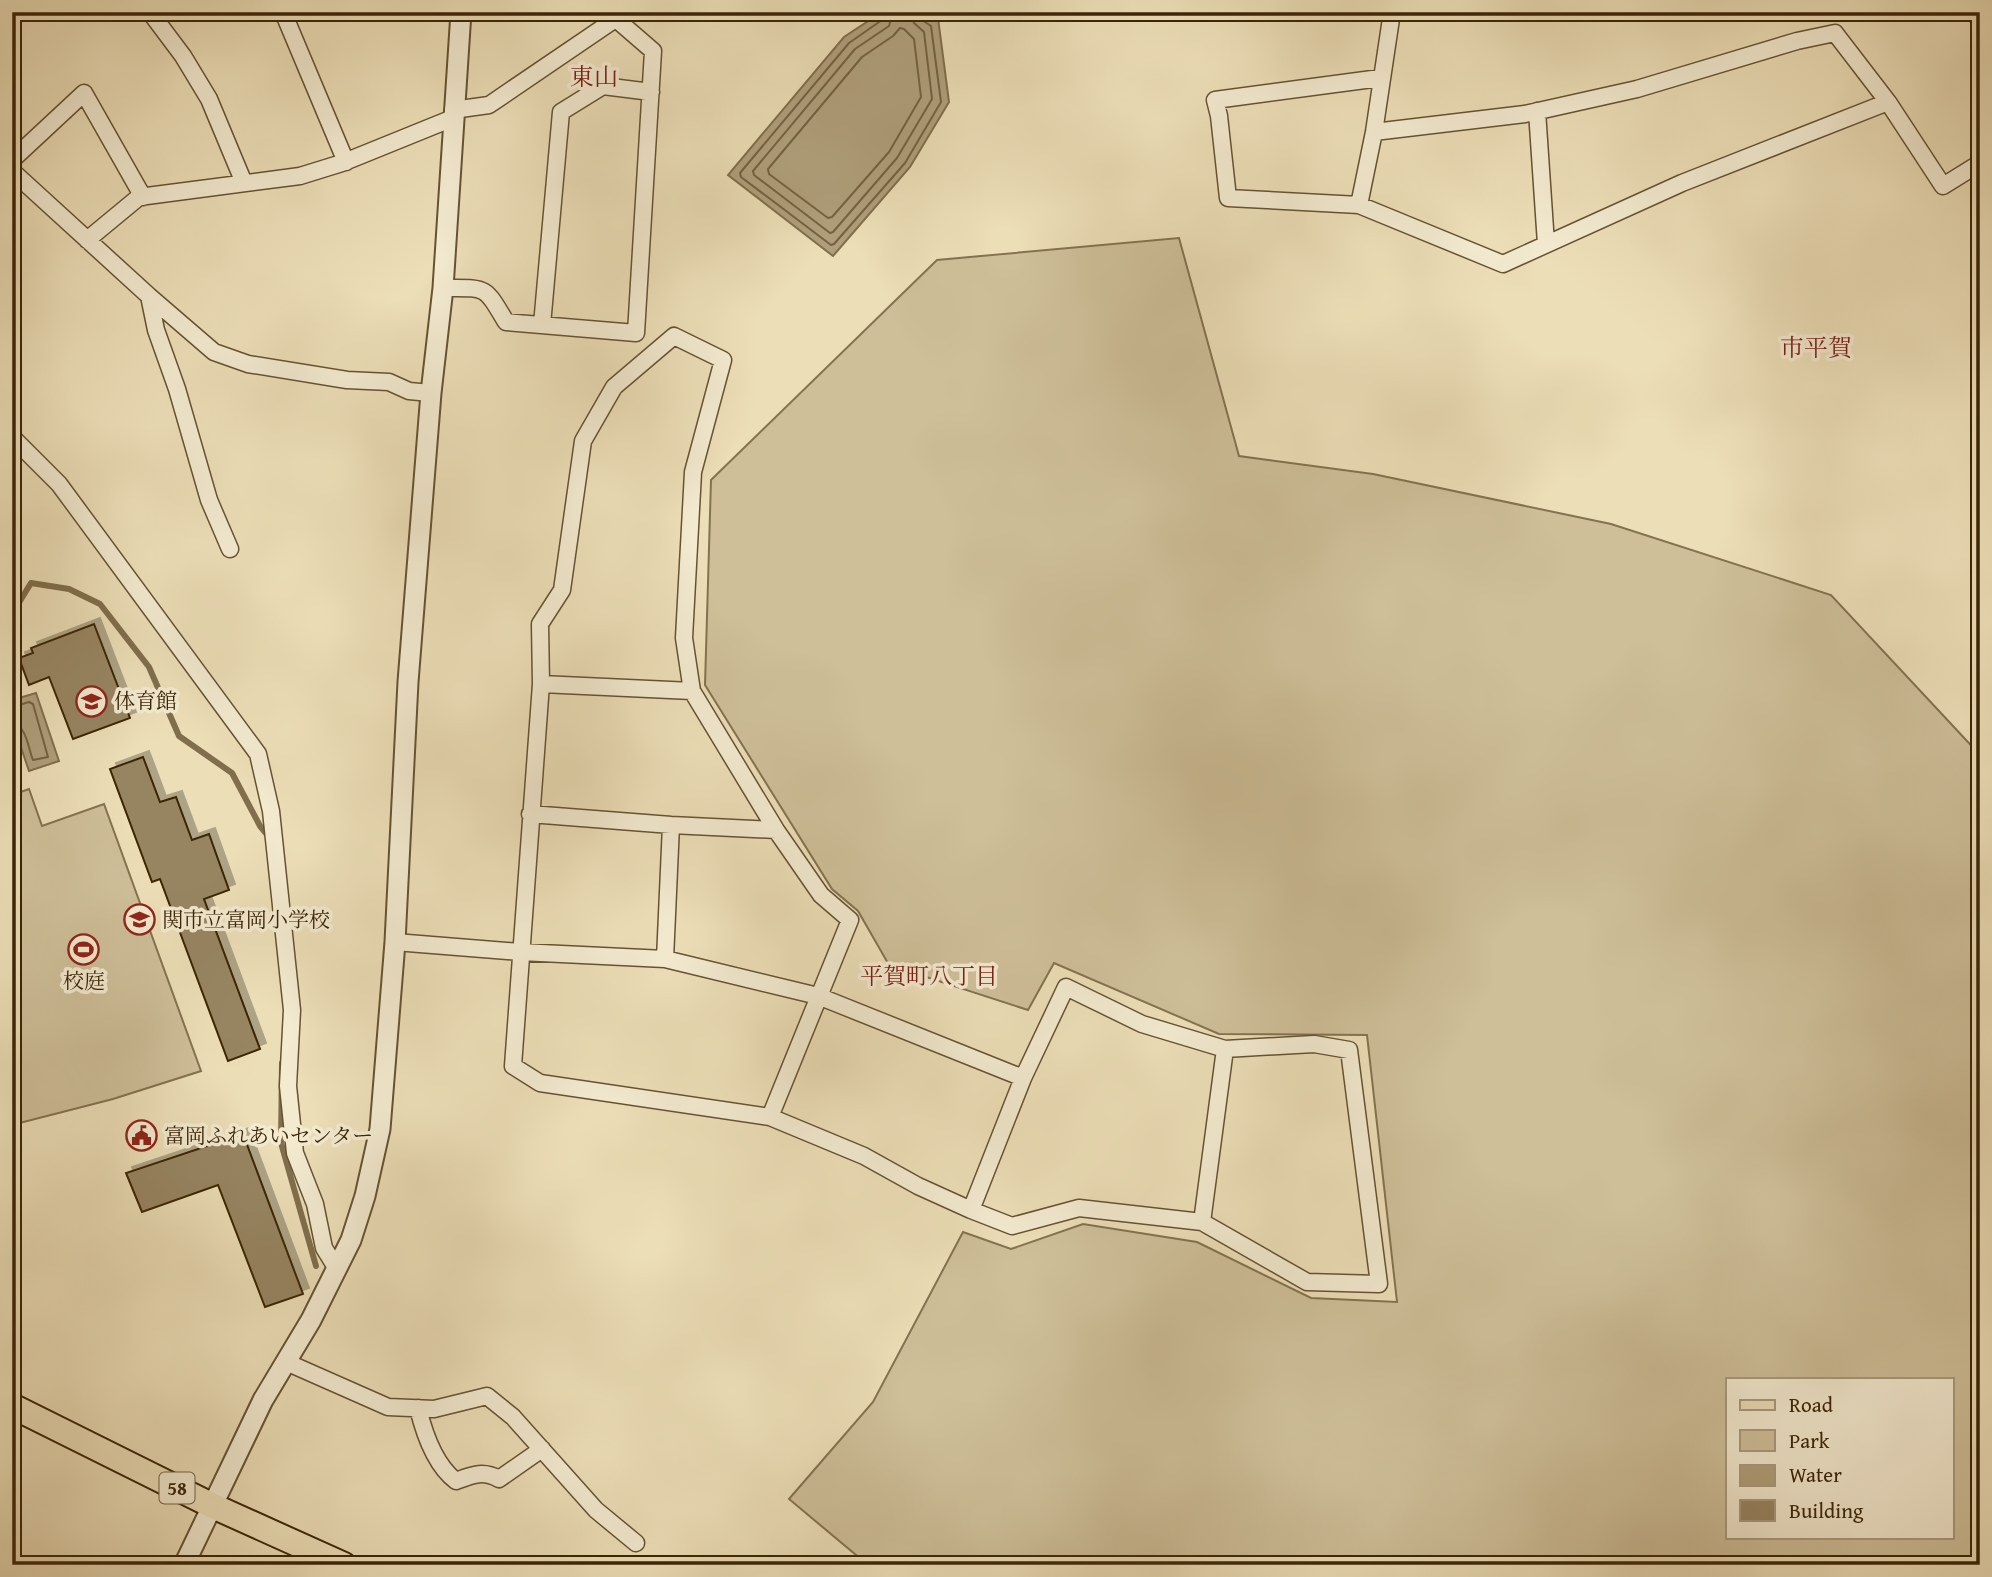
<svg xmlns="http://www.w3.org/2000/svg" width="1992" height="1577" font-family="'Gentium Book Plus','Noto Serif JP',serif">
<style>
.green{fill:#cebf99;stroke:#847250;stroke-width:2;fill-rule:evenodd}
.water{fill:#af9f7b;stroke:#806e4c;stroke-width:2}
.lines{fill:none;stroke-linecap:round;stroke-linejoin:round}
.shore{stroke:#746240;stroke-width:2}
.stream{stroke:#806e4c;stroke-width:6}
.building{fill:#978562;stroke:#3a2506;stroke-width:2;filter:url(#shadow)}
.minor-casing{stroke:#665332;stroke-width:19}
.tertiary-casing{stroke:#665332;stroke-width:23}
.primary-casing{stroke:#3a2506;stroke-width:28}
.minor{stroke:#f3ead0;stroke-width:16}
.tertiary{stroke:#f3ead0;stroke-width:19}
.primary{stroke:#ecdeb7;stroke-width:24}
.labels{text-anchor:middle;stroke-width:7;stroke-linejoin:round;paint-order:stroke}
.shield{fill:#f3ead0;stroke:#726043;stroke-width:2}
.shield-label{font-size:19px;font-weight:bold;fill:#3a2506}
.poi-label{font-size:21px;fill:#3a2506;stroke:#f3ead0;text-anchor:start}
.neighbourhood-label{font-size:23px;fill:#7a1f14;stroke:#f3ead0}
.quarter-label{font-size:24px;fill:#7a1f14;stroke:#f3ead0}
</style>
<defs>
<filter id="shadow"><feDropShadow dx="6" dy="-6" stdDeviation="0" flood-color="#0004"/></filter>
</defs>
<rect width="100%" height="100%" fill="#ecdeb7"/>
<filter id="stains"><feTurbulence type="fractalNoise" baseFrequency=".00286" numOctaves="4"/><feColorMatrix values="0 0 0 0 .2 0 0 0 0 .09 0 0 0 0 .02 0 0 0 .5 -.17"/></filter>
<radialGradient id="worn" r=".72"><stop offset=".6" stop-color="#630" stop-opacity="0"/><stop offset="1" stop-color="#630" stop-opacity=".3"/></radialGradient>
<!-- green -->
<path class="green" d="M1179 238 1239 456 1373 474 1611 524 1831 595 1980 755V1565H868L789 1499 873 1402 963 1232 1011 1249 1083 1224 1197 1242 1311 1298 1397 1302 1367 1035 1219 1034 1054 963 1028 1010 889 965 858 911 832 889 705 685 711 480 937 260ZM1728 1379H1952V1537H1728Z
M29 789 42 826 104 804 201 1071 113 1099 12 1125V795Z"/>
<!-- water -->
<path class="water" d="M882 12H916L938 18 949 102 910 167 833 256 728 175 844 37Z
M36 693 59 761 29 771 12 721V700Z"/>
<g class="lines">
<!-- shore -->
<path class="shore" d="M885 12 882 20 849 43 740 173 741 177 831 245 834 244 905 163 941 102 931 26 922 20 920 12
M893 12 889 26 855 49 753 171 754 175 830 233 833 232 897 158 932 99 924 32 914 23 911 12
M900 28 904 29 914 39 921 97 889 152 832 217 828 218 769 174 768 169 862 57 893 36Z
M12 707 29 702 33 704 48 757 33 760C28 748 27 726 12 723"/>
<!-- stream -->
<path class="stream" d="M12 614 31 583 69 589 100 604 149 667 179 736 232 773 260 826 269 837
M282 1063 281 1143 316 1266"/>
</g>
<!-- building -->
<path class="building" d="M94 624 130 718 73 739 49 677 29 685 19 658 33 653 31 648Z
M143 757 160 802 176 797 192 840 209 834 229 890 204 899 260 1049 228 1061 160 879 152 882 110 769Z
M243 1134 303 1294 265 1307 218 1185 142 1212 126 1173Z"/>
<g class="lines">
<defs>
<path id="minor" d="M150 12 183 56 209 99 244 183
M283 12 346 162
M1380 78 1215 100 1219 116 1228 198 1359 205 1503 264 1682 183 1888 102
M453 110 489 105 614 20 620 12
M1537 111 1546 244
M1374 132 1525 114 1637 89 1797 41 1835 33 1888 102 1943 186 1980 163
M12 160 84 93 143 197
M12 171 149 296 214 352 248 364 347 380 389 382 409 391 431 393
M1359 205 1374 132 1392 12
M87 240 139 197 300 176 342 163 453 118
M443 288C487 288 484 285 506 322L636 333 653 51 616 19
M149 296 156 330 177 389 209 500 230 549
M542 325 561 112 603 86 651 92
M12 437 59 484 258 754 271 811 292 1010 288 1086 295 1153 315 1204 324 1248 337 1269
M541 684 692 691
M530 814 671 825 776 830
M395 942 520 952 665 959 818 996 1023 1078
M665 959 671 825
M770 1117 850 920 821 895 776 830 692 691 684 638 693 472 723 360 674 336 614 387 583 441 562 590 540 624 541 684 513 1066 540 1083 770 1117 864 1156 918 1186 971 1210 1012 1226 1079 1208 1202 1222 1307 1282 1379 1284 1349 1050 1314 1044 1225 1049 1142 1024 1066 987 1023 1078 971 1210
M1202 1222 1225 1049
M286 1362 388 1407 434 1409 487 1396 513 1417 596 1510 636 1543
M418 1408C424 1433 435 1465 456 1481 472 1475 483 1470 499 1479L542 1449"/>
<path id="tertiary" d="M1976 12 1980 17
M184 1565 263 1400 311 1320 351 1240 365 1196 380 1129 395 942 408 682 431 393 443 288 461 12"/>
<path id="primary" d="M12 1406 213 1506 344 1565"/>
</defs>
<!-- minor casing -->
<use href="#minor" class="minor-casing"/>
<!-- tertiary casing -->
<use href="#tertiary" class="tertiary-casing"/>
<!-- primary casing -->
<use href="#primary" class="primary-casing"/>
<!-- minor -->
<use href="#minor" class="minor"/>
<!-- tertiary -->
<use href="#tertiary" class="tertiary"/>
<!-- primary -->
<use href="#primary" class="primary"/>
</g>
<!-- icons -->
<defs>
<symbol id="school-ring" viewBox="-11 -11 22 22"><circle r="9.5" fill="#f3ead0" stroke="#8f2418" stroke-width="1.5"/><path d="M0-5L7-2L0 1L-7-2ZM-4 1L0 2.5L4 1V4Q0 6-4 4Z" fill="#8f2418"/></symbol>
<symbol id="stadium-ring" viewBox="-11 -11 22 22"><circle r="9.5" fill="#f3ead0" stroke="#8f2418" stroke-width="1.5"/><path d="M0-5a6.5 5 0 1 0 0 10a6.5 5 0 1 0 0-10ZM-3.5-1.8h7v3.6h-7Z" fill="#8f2418"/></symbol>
<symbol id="civic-ring" viewBox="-11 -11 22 22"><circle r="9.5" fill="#f3ead0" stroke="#8f2418" stroke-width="1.5"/><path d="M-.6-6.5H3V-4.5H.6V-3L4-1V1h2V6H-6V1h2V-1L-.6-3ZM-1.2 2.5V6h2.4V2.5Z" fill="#8f2418"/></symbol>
</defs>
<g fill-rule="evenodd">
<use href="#school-ring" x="74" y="684" width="35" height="35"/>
<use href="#school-ring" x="122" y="902" width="35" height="35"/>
<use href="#stadium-ring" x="66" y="932" width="35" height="35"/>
<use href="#civic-ring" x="124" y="1118" width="35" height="35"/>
</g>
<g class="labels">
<!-- shield labels -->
<rect class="shield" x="159.5" y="1472.5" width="35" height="31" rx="5"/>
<g class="shield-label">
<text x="177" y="1495">58</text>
</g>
<!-- poi labels -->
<g class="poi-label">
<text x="114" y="708">体育館</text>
<text x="162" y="927">関市立富岡小学校</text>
<text x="84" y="988" text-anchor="middle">校庭</text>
<text x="164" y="1143">富岡ふれあいセンター</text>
</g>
<!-- neighbourhood labels -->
<g class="neighbourhood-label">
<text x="929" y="984">平賀町八丁目</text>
</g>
<!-- quarter labels -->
<g class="quarter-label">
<text x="594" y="85">東山</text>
<text x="1816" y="356">市平賀</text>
</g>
</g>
<!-- margin -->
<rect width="1992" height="1577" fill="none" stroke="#ecdeb7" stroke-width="42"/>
<rect x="14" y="14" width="1964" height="1549" fill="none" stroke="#3a2506" stroke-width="3.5"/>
<rect x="21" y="21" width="1950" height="1535" fill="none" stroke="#3a2506" stroke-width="2"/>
<!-- legend -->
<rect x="1726" y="1378" width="228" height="161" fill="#f3ead0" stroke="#a99b7f" stroke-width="2"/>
<rect x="1740" y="1400" width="35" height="10" fill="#ecdeb7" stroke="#a99b7f" stroke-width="2"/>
<text x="1789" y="1412" font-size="21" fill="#3a2506">Road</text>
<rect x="1740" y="1430" width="35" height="21" fill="#cebf99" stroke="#a99b7f" stroke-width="2"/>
<text x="1789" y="1448" font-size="21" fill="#3a2506">Park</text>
<rect x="1740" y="1465" width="35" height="21" fill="#af9f7b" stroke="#a99b7f" stroke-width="2"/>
<text x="1789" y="1482" font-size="21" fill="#3a2506">Water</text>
<rect x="1740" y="1500" width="35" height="21" fill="#978562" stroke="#a99b7f" stroke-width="2"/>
<text x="1789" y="1518" font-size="21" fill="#3a2506">Building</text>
<rect width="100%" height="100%" filter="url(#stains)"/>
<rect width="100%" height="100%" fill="url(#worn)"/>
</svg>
